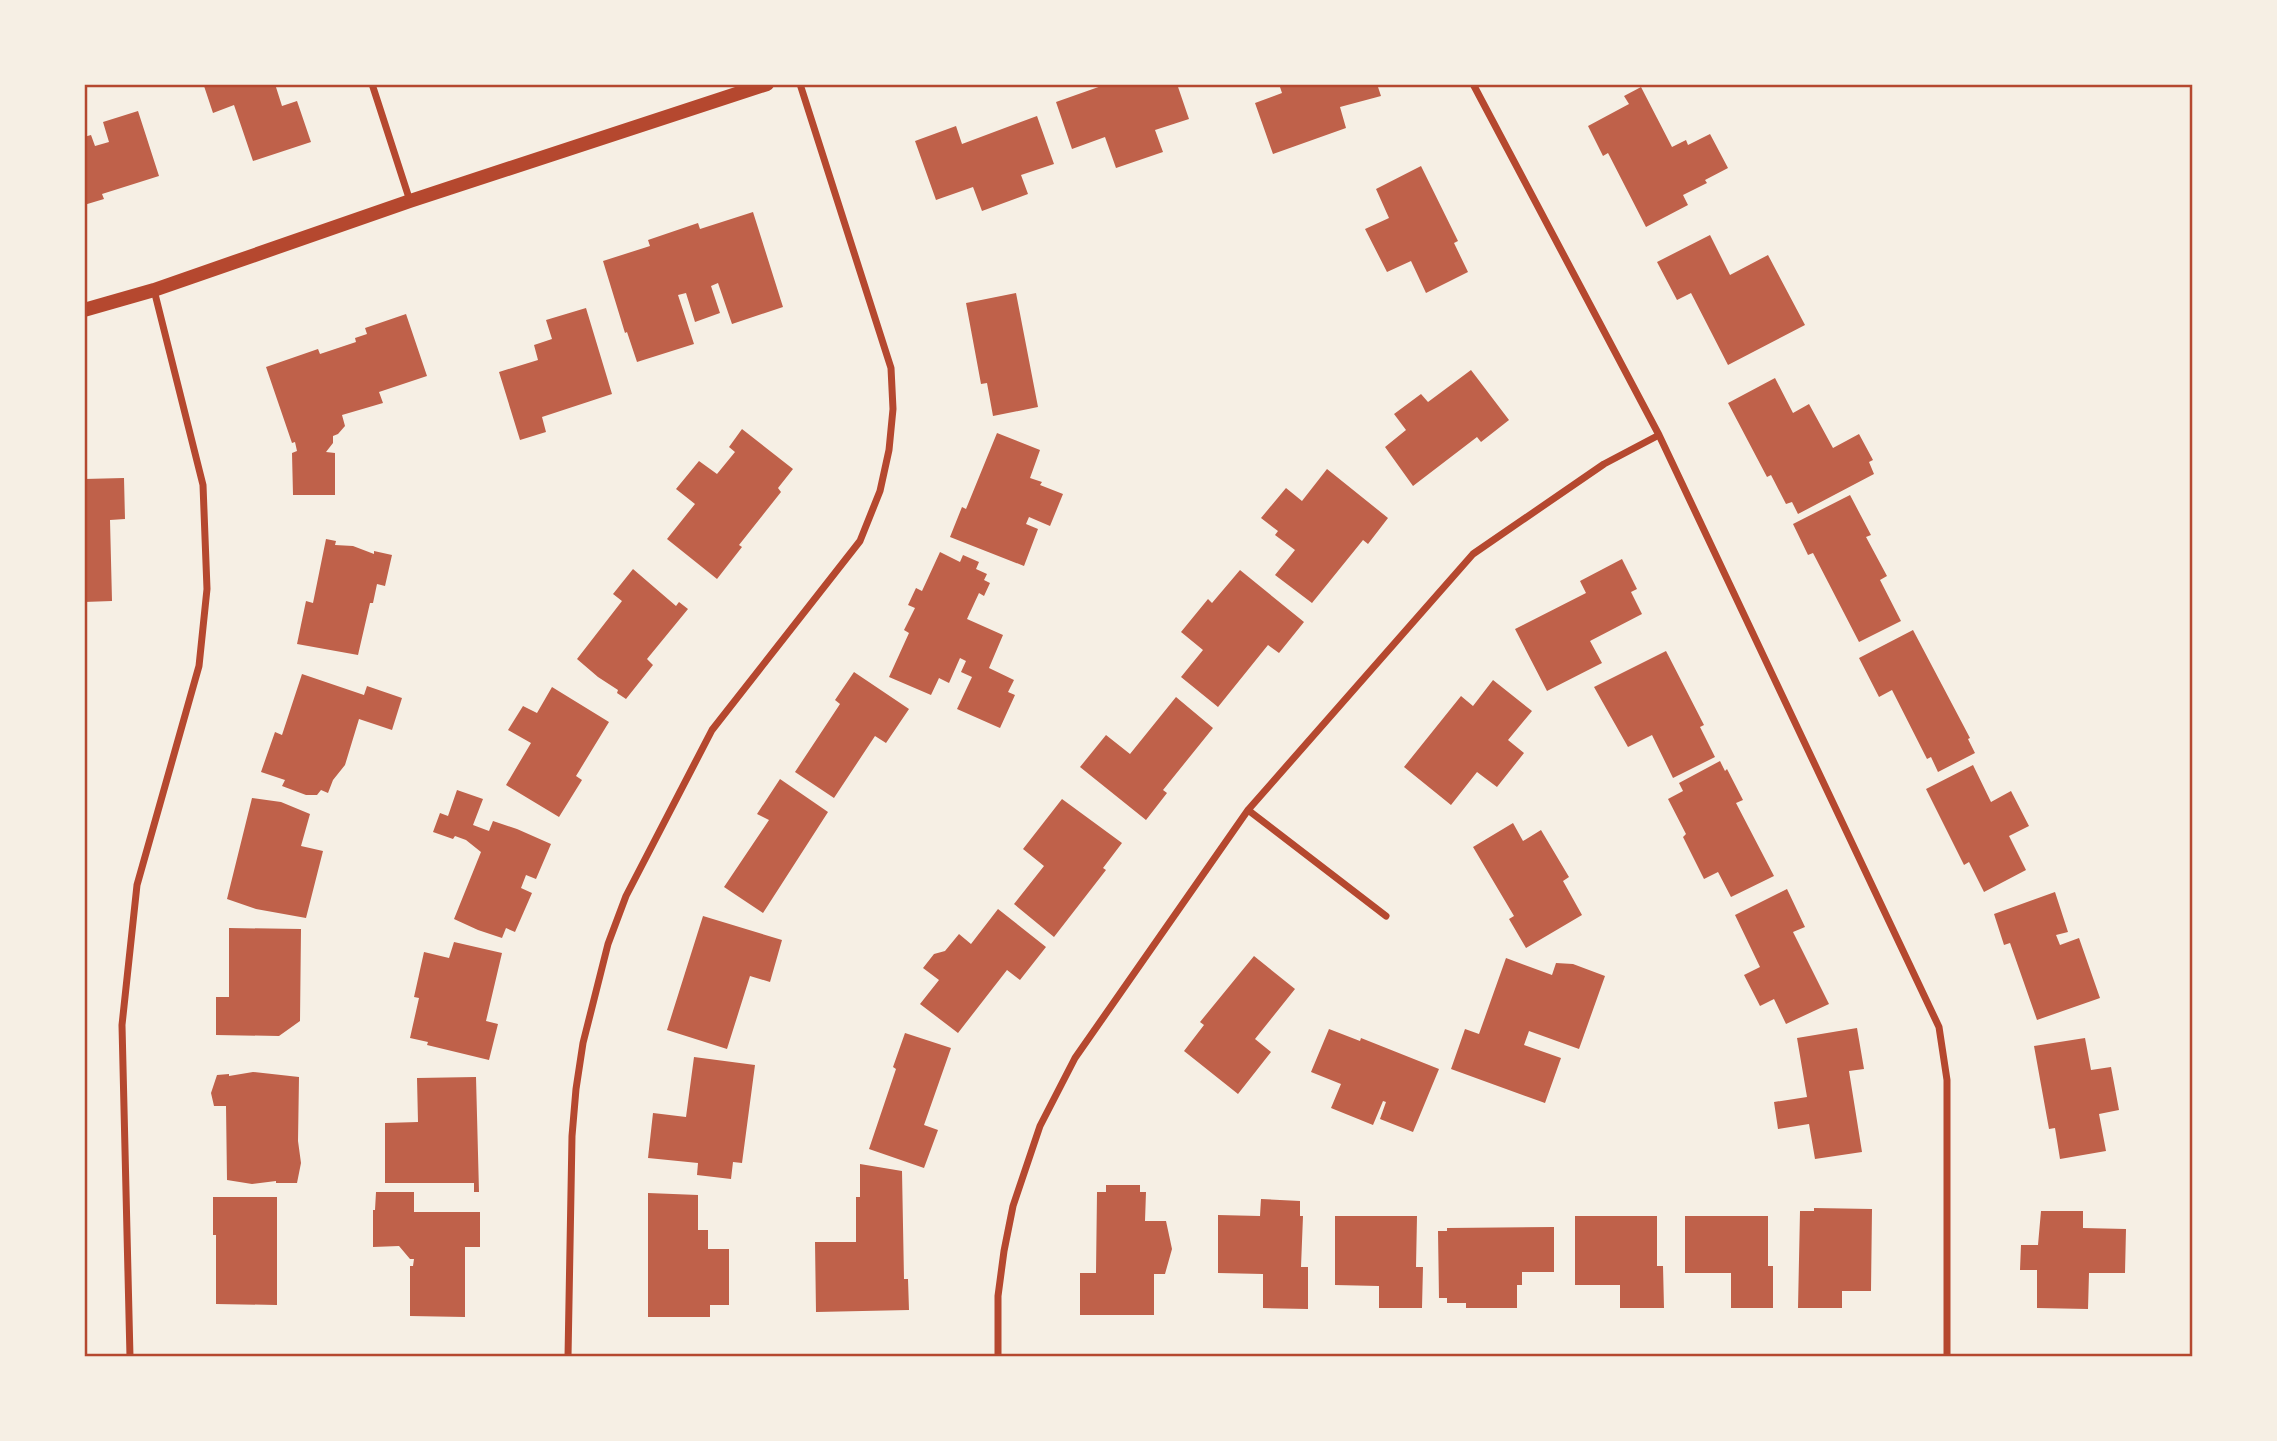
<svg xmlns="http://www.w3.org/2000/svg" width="2277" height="1441" font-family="'Varela Round',sans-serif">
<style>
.building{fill:#bf614a}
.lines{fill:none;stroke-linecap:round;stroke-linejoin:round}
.minor{stroke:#b5482f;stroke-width:7}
.secondary{stroke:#b5482f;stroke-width:14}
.neatline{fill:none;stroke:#b5482f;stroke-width:2.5}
</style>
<rect width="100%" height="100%" fill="#f6efe4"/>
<!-- building -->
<path class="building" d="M209 84H275L282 106 297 101 311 142 253 161 234 105 213 113 204 86Z
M1107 84H1177L1189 119 1155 130 1163 152 1116 168 1105 137 1072 149 1056 102Z
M1279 84H1377L1381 96 1340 107 1346 128 1273 154 1255 103 1282 93Z
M1641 87 1672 147 1686 140 1688 145 1710 134 1728 168 1705 180 1707 183 1683 195 1688 205 1646 227 1608 153 1603 156 1588 126 1629 104 1624 96Z
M138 111 159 176 102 194 104 199 84 205V137L91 135 95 146 109 142 103 122Z
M1037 116 1054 164 1021 175 1028 194 982 211 973 187 936 200 915 141 956 126 962 144Z
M1421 166 1458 241 1454 243 1468 272 1426 293 1411 261 1387 272 1365 229 1389 218 1376 189Z
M753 212 783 307 732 324 718 283 711 286 720 313 695 322 686 293 678 295 694 344 637 362 627 332 625 333 603 261 650 246 648 240 698 223 700 229Z
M1710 235 1730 275 1768 255 1805 325 1728 365 1691 293 1677 300 1657 262Z
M1016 293 1038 407 993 416 987 383 981 384 966 303Z
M586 308 612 394 542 417 546 432 520 440 499 372 538 360 534 345 552 339 546 320Z
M406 314 427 376 379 392 383 403 342 415 345 426 338 434 333 436V443L326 452 335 453V495H293L292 453 297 451 295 442 292 443 266 367 318 349 320 354 356 342 355 338 367 334 365 328Z
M1471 370 1509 420 1481 442 1477 437 1413 486 1385 447 1406 430 1394 414 1421 394 1428 402Z
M1775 378 1793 413 1809 404 1833 448 1859 434 1873 460 1869 462 1874 474 1798 514 1792 502 1786 504 1771 475 1767 477 1728 403Z
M742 429 793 469 778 488 781 492 739 545 742 547 717 579 667 539 695 504 676 489 699 461 717 474 735 452 729 447Z
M997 433 1040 450 1030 478 1042 482 1040 485 1063 494 1050 526 1029 517 1026 524 1038 529 1024 566 950 537 962 507 966 509Z
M1327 469 1388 518 1368 544 1363 540 1312 603 1275 575 1295 550 1275 535 1278 531 1261 518 1286 488 1302 501Z
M124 478 125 519 110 520 112 601 84 602V479Z
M1850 495 1871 535 1866 537 1887 576 1880 580 1901 621 1859 642 1813 553 1808 555 1793 524Z
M326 539 336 541 335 545 353 546 374 554V551L392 555 385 586 377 584 373 603H370L358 655 297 644 306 601 313 603Z
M940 552 960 562 963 555 979 562 976 569 987 574 984 580 990 583 984 596 979 593 967 619 1003 635 989 668 1014 680 1008 692 1015 695 1000 728 957 709 972 677 961 672 966 661 960 658 949 683 939 678 931 695 889 677 909 633 904 630 915 608 908 605 916 588 922 591Z
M1622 559 1637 589 1631 592 1642 614 1590 641 1602 663 1547 691 1515 629 1586 593 1580 581Z
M633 569 676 606 679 602 688 609 647 659 653 665 626 699 617 693 618 690 598 677 577 659 622 601 613 594Z
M1240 570 1304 622 1279 653 1268 645 1218 707 1181 677 1203 650 1181 632 1208 599 1212 603Z
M1913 630 1970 738 1968 739 1975 753 1938 772 1931 757 1927 759 1892 690 1879 697 1859 658Z
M1666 651 1704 725 1700 727 1715 757 1673 778 1652 735 1628 747 1594 687Z
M854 672 909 709 886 743 875 736 834 798 795 772 840 704 835 700Z
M302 674 364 695 367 686 402 698 392 730 359 719 345 765 333 780 328 793 321 790 317 795H306L282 786 285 780 261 772 275 732 282 735Z
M1493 680 1532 711 1508 740 1524 753 1497 787 1477 772 1451 805 1404 767 1461 696 1473 706Z
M552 687 609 722 576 776 582 780 559 817 506 785 531 743 508 730 523 706 537 713Z
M1176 697 1213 728 1163 790 1167 793 1146 820 1080 767 1106 735 1130 754Z
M1720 761 1725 771 1727 769 1743 800 1736 803 1774 876 1731 897 1718 872 1704 879 1683 837 1686 834 1668 799 1683 791 1679 783Z
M1973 765 1991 802 2011 791 2029 826 2009 836 2026 870 1984 892 1969 862 1964 865 1926 789Z
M780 779 828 812 763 913 724 887 769 820 757 814Z
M457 790 483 799 473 825 489 831 493 821 517 829 551 844 536 879 526 875 521 888 532 893 515 932 506 928 502 938 478 930 454 919 481 852 466 840 455 836 453 839 433 832 440 813 448 816Z
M252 798 281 802 310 814 301 846 323 851 306 918 256 909 227 899Z
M1062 799 1122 843 1103 868 1106 870 1054 937 1014 904 1044 866 1023 849Z
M1513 823 1523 841 1541 830 1569 877 1563 881 1582 915 1526 948 1509 919 1514 916 1473 847Z
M1787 889 1805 927 1793 932 1829 1004 1786 1024 1774 999 1760 1006 1744 975 1760 967 1735 915Z
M2055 892 2068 932 2056 935 2060 945 2079 938 2100 998 2037 1020 2010 943 2004 945 1994 914Z
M998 909 1046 947 1020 980 1007 970 958 1033 920 1004 939 980 923 968 934 954 945 951 959 934 971 944Z
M703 916 782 940 770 982 750 976 727 1049 667 1030Z
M229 928 301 929 300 1021 279 1036 216 1035V997H229Z
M454 942 502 953 486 1021 498 1024 489 1060 427 1045 428 1042 410 1038 419 998 414 997 424 952 449 958Z
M1254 956 1295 989 1255 1039 1271 1052 1238 1094 1184 1051 1204 1025 1200 1022Z
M1506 958 1552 975 1556 963 1573 964 1605 976 1579 1049 1529 1031 1524 1045 1561 1058 1545 1103 1451 1069 1465 1029 1479 1034Z
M1857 1028 1864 1069 1849 1071 1862 1152 1815 1159 1809 1124 1778 1129 1774 1102 1807 1097 1797 1038Z
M1329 1029 1360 1041 1361 1038 1439 1069 1413 1132 1380 1119 1386 1102 1383 1101 1373 1125 1331 1108 1341 1084 1311 1072Z
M905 1033 951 1048 924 1125 938 1130 924 1168 869 1149 896 1069 893 1067Z
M2085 1038 2091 1070 2111 1067 2119 1110 2099 1114 2106 1151 2060 1159 2055 1128 2049 1129 2034 1046Z
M694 1057 755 1065 742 1163 733 1162 731 1179 697 1175 698 1163 648 1158 653 1113 686 1117Z
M253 1072 299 1077 298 1141 301 1163 297 1183H276V1181L252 1184 227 1180 226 1106H214L211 1093 217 1075 229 1074V1076Z
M476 1077 479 1192H474V1183H385V1123L418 1122 417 1078Z
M860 1164 902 1171 904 1279H908L909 1310 816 1312 815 1242H856V1197H860Z
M1106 1185H1140V1192H1146L1145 1221H1166L1172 1249 1165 1274H1154V1315H1080V1273H1096L1097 1192H1106Z
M376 1192H414V1212H480V1247H465V1317L410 1316V1266H413L414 1259H410L399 1246 373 1247V1210H375Z
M648 1193 698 1195V1230H708V1249H729V1305H710V1317H648Z
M213 1197H277V1305L216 1304V1235H213Z
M1261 1199 1300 1201V1216H1303L1301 1267H1308V1309L1263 1308V1274L1218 1273V1215L1260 1216Z
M1814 1208 1872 1209 1871 1291H1842V1308H1798L1800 1211H1814Z
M2041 1211H2083V1228L2126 1229 2125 1273H2089L2088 1309 2037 1308V1270H2020L2021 1245H2038Z
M1335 1216H1417L1416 1267H1423L1422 1308H1379V1286L1335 1285Z
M1575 1216H1657V1266H1663L1664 1308H1620V1285H1575Z
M1685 1216H1768V1266H1773V1308H1731V1273H1685Z
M1554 1227V1272H1522V1285H1517V1308H1466V1303H1447V1298H1439L1438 1231H1447V1228Z"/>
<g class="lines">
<!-- minor -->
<path class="minor" d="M372 84 410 201
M1473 84 1659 435 1939 1027 1947 1080V1357
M1248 810 1386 916
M130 1357 122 1025 137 885 199 666 207 589 203 485 154 290
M568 1357 572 1136 576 1089 583 1043 608 944 626 896 712 730 860 541 880 491 889 450 893 409 891 368 800 84
M998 1357V1296L1004 1251 1013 1206 1040 1126 1075 1058 1248 810 1473 554 1604 464 1659 435"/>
<!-- secondary -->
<path class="secondary" d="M84 310 154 290 410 201 767 84"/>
</g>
<!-- border -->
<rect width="2277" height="1441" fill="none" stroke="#f6efe4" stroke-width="172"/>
<rect x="86" y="86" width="2105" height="1269" class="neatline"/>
</svg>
